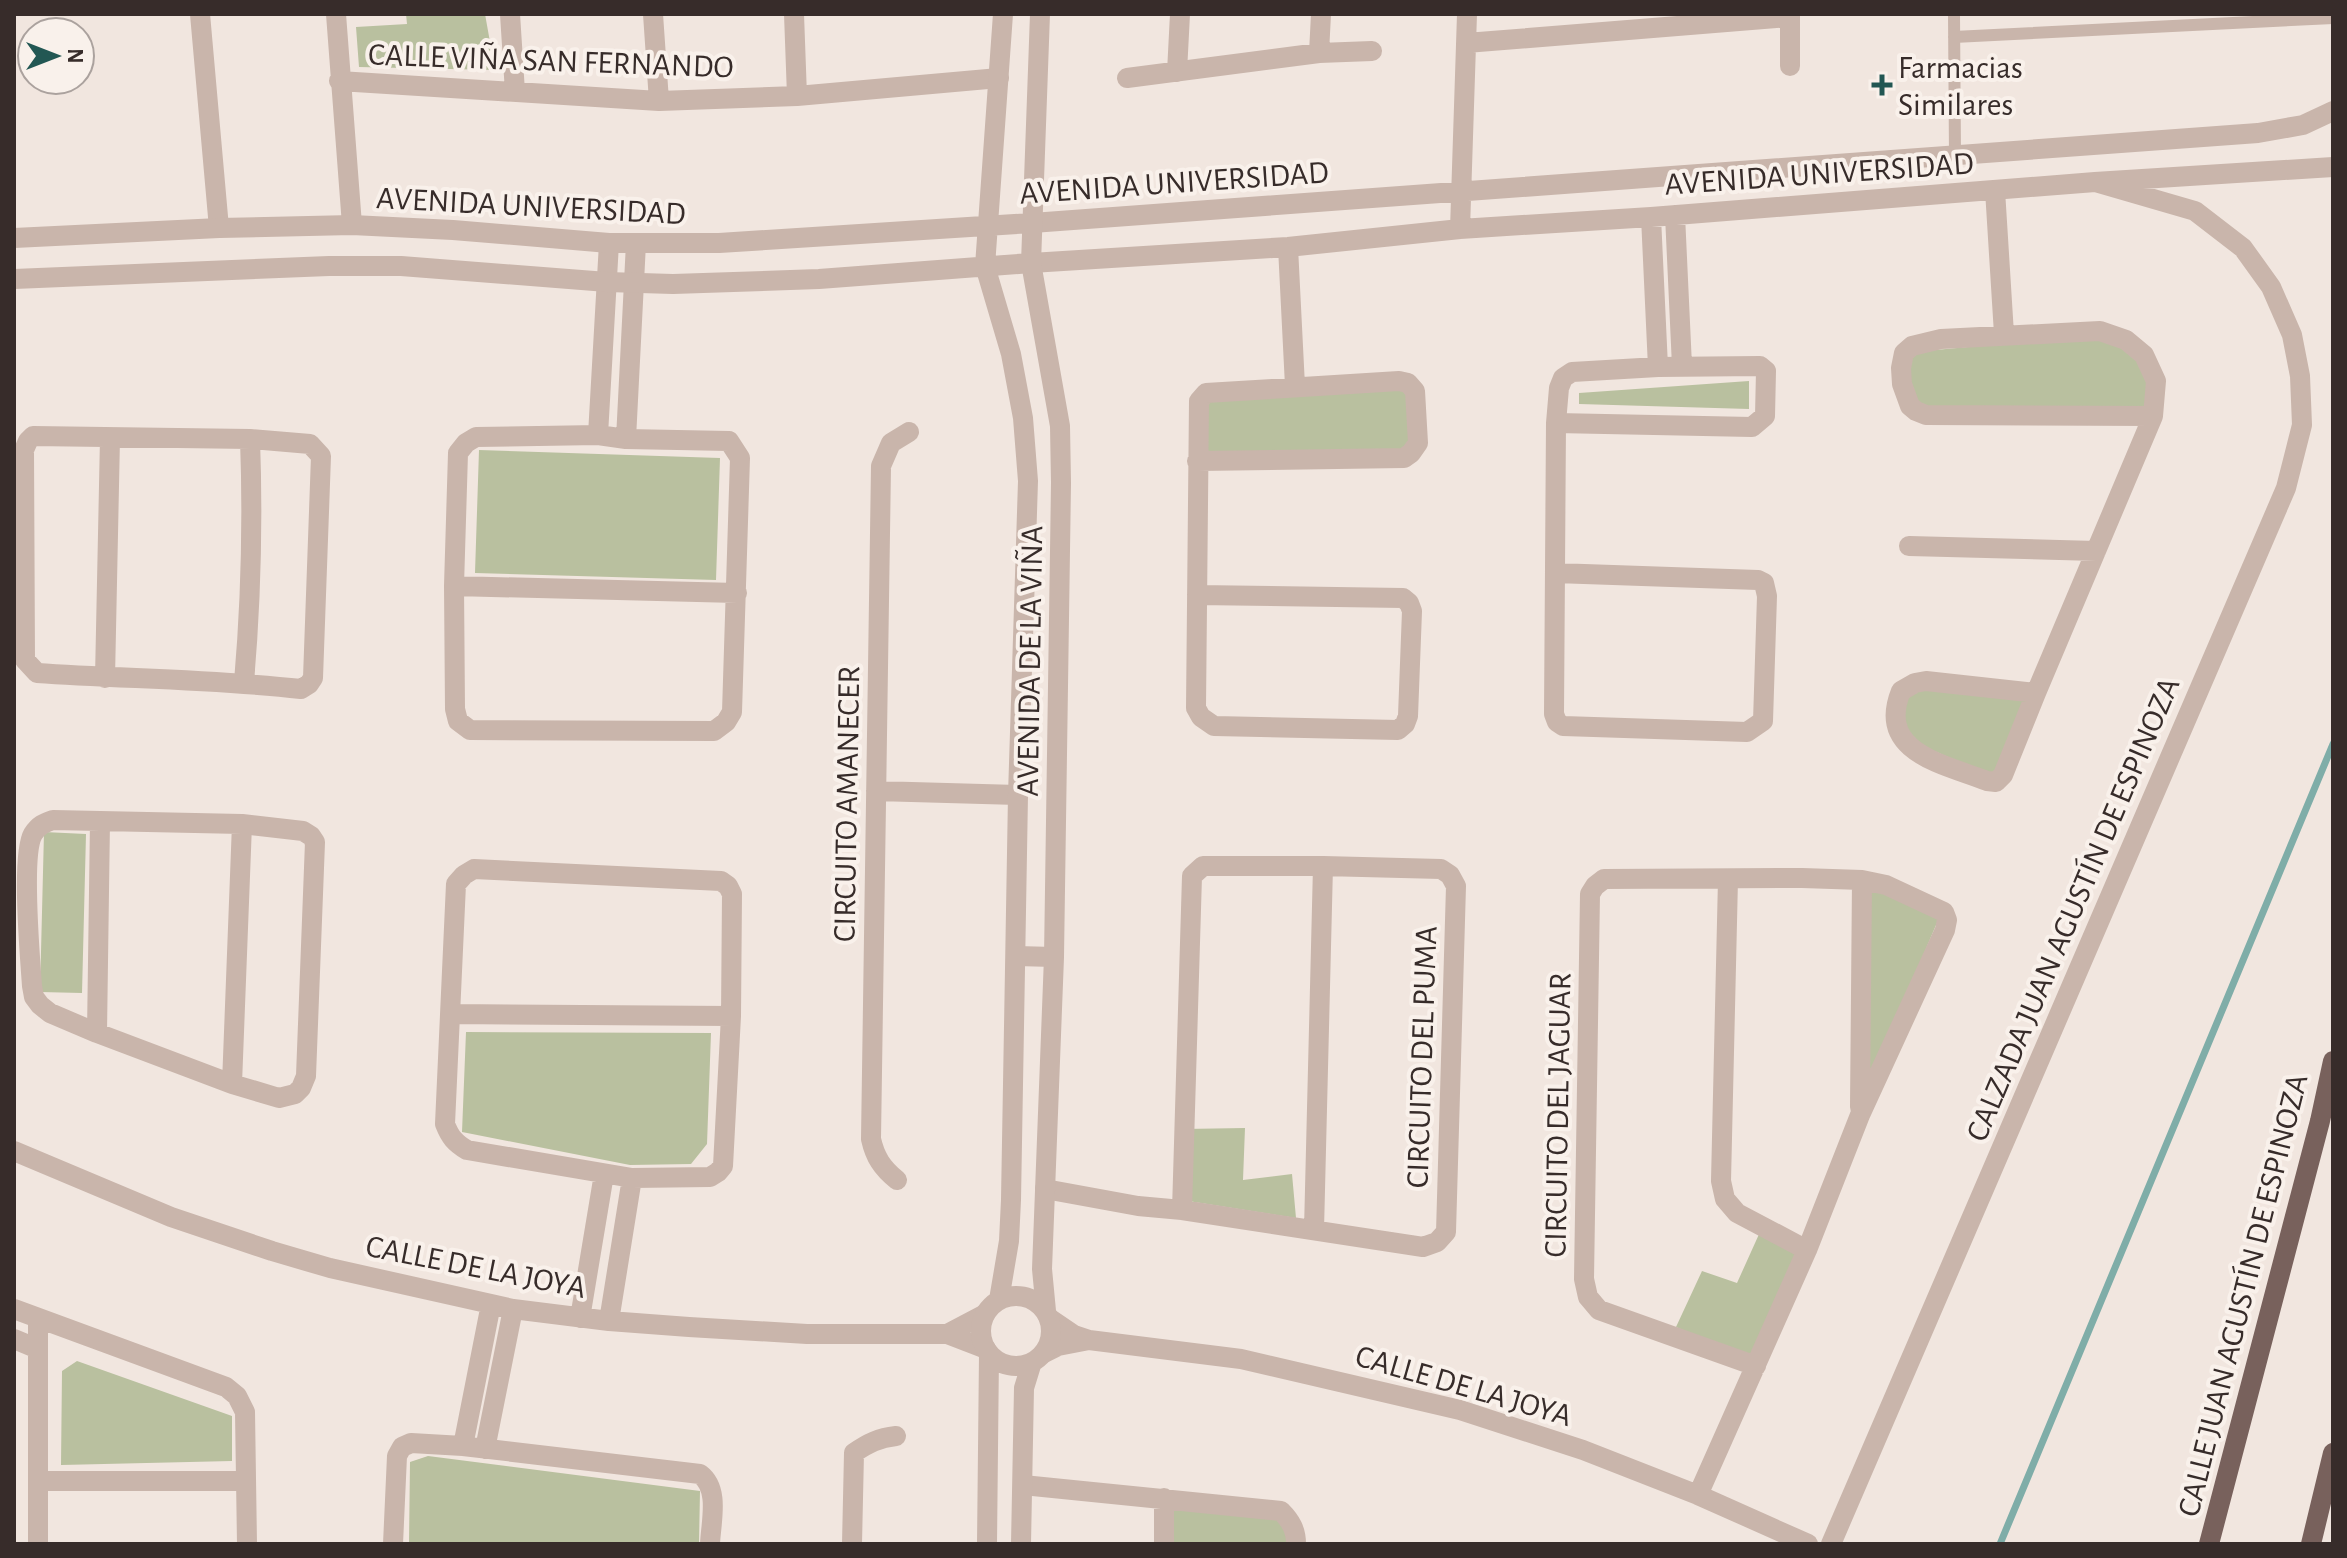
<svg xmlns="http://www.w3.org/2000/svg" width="2347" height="1558" font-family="'Alegreya Sans',sans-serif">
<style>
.green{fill:#b9c09f}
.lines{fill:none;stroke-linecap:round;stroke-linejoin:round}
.stream{stroke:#7fada8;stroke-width:7}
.service{stroke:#c9b5ab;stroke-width:12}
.minor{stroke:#c9b5ab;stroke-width:20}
.tertiary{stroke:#c9b5ab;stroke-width:20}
.primary{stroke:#78615c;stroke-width:20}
.poi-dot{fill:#225753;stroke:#f9f1eb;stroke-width:3}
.labels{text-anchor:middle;stroke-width:8;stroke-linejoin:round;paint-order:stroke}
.street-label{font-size:32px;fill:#372c2a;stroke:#f9f1eb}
.poi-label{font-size:32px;fill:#372c2a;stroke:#f9f1eb;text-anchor:start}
</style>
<rect width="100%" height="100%" fill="#f1e6df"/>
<!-- green -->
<path class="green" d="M406 14H485L495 70 359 67 356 27 407 24Z
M2099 335 2140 356 2153 383 2147 411 1926 412 1913 402 1904 370 1913 352Z
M1749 381V409L1579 404V393Z
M1402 388 1411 395 1412 444 1401 455 1201 456 1202 402Z
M479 450 720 458 716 580 475 573Z
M1921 684 2028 699 1996 778 1909 740 1899 708Z
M44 832 86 834 82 993 40 992Z
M1866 885 1939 918 1864 1095Z
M466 1032 711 1033 707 1144 691 1164 630 1165 462 1132Z
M1245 1128 1243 1180 1292 1174 1296 1218 1188 1201 1184 1129Z
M1760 1232 1800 1251 1757 1363 1676 1327 1702 1271 1737 1283Z
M77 1361 232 1416V1461L61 1465 62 1371Z
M428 1456 700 1491 699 1544H409L410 1462Z
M1168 1501 1281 1519 1292 1544H1168Z"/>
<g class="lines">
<!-- stream -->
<path class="stream" d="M2000 1544 2333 744"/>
<!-- service -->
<path class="service" d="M1954 14 1955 157
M1954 37 2333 18"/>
<!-- minor -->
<path class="minor" d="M200 14 219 228
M336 14 352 225
M510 14 515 92
M653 14 659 101
M794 14 797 96
M1790 14V66
M1466 43 1790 17
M1319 53 1321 14
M1177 72 1180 14
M1127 78 1319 53 1372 51
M339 81 659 101 797 96 999 78
M1995 190 2004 334
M1675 215 1682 366
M1651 217 1658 367
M1032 223 2258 133 2303 125 2333 111
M1460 229 1467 14
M1288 247 1295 386
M1031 263 1288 247 1460 229 1651 217 2095 182 2333 167
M598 435 626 439 729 441 740 458 732 712 726 722 714 731 470 730 458 721 455 709 454 586 458 453 466 443 476 437Z
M598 435 609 243
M33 436 250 439 310 444 321 456 313 678 309 684 301 689C213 679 125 679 37 673L25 660 24 450 28 441Z
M626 439 636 243
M1909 546 2096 551
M1555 573 1758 580 1764 583 1767 596 1763 721 1747 732 1563 726 1557 722 1554 714 1556 423 1559 388 1563 378 1572 372 1658 367 1760 366 1766 371 1765 416 1752 427 1556 423
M454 586 737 593
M1197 595 1403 598 1409 603 1412 611 1408 716 1405 724 1398 730 1214 726 1201 717 1196 708 1199 401 1206 393 1399 381 1408 383 1415 391 1418 443 1411 453 1404 458 1197 461
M105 678 110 438
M244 682C251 601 253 521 250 439
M2036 693 1926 681 1915 683 1901 691C1876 753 1944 764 1987 781L1996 782 2003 775 2036 693 2153 416 2156 381 2144 355 2126 340 2100 331 1941 339 1912 346 1904 353 1901 368 1902 384 1910 406 1916 411 1926 415 2153 416
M876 791 1018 795
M53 820 242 824 303 831 311 836 315 842 306 1076 301 1088 295 1094 279 1098 232 1084 97 1033 50 1013 40 1005 34 997 32 986C30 956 21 855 33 834 39 825 44 823 53 820Z
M474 869 721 881 728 886 732 894 731 1016 723 1166 718 1172 710 1177 632 1178 467 1150C455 1143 450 1137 445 1124L456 884 464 875Z
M1728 879 1721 1181 1725 1199 1737 1213 1807 1250
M450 1014 731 1016
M97 1033 100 821
M232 1084 242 824
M1860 1107 1862 880
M14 1151 171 1217 272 1251 330 1268 513 1309 609 1321 689 1327 807 1334H947L986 1349
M897 1180C882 1168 875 1157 871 1139L881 466 891 443 909 432
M1045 1189 1138 1206 1182 1210 1423 1247 1437 1242 1446 1232 1456 886 1450 875 1441 869 1323 866H1203L1192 876 1182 1210
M1314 1230 1323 866
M14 1309 226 1387 237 1396 245 1412 247 1544
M580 1318 604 1174
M1049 1318 1074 1335 1089 1340
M38 1319V1544
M609 1321 632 1178
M947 1334 985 1314
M14 1339 38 1349
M1044 1353 1058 1346 1089 1340 1241 1359 1460 1410 1583 1450 1698 1495 1808 1544
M463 1446 491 1304
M485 1449 513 1309
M38 1481H246
M1023 1485 1281 1511C1291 1521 1296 1530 1296 1544
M1698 1495 1807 1250 1860 1115 1945 930 1947 920 1944 912 1886 885 1862 880 1802 878 1604 879 1595 886 1590 894 1584 1279 1588 1297 1599 1310 1756 1366
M393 1544 397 1456 402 1447 411 1443 463 1446 700 1474C720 1489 711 1521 710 1544
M852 1544 854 1453C868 1443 879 1438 896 1436
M1164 1544V1498
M1831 1544 2286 488 2302 425 2300 376 2292 335 2271 287 2243 248 2195 211 2095 182"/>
<!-- tertiary -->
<path class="tertiary" d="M1040 14 1031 263 1060 426 1061 483 1054 957 1042 1269 1046 1311
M14 238 219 228 352 225 453 230 609 243H719L1032 223
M14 279 329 266H401L607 282 673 284 819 279 1031 263
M1016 956 1054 957
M981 1331a35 35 0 1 1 70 0a35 35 0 1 1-70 0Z
M999 1300 1009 1241 1011 1200 1018 795 1028 481 1023 418 1011 354 985 266 1003 14
M987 1544 989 1354
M1021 1544 1024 1388 1032 1362"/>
<!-- primary -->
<path class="primary" d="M2209 1544 2320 1121 2333 1061
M2311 1544 2333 1453"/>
</g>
<!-- markers -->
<path class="poi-dot" d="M1878 73h8v8h8v8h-8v8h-8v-8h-8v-8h8z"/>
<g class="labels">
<!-- street labels -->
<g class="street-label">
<text transform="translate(551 60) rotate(2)" y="11">CALLE VIÑA SAN FERNANDO</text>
<text transform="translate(1819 173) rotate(-4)" y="11">AVENIDA UNIVERSIDAD</text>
<text transform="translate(1174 182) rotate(-4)" y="11">AVENIDA UNIVERSIDAD</text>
<text transform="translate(531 205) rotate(3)" y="11">AVENIDA UNIVERSIDAD</text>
<text transform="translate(1029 661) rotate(-89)" y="11">AVENIDA DE LA VIÑA</text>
<text transform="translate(846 804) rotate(-89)" y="11">CIRCUITO AMANECER</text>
<text transform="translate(2072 909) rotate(-67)" y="11">CALZADA JUAN AGUSTÍN DE ESPINOZA</text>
<text transform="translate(1421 1057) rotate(-88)" y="11">CIRCUITO DEL PUMA</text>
<text transform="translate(1557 1115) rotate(-89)" y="11">CIRCUITO DEL JAGUAR</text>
<text transform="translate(476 1266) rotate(11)" y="11">CALLE DE LA JOYA</text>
<text transform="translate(2242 1295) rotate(-76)" y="11">CALLE JUAN AGUSTÍN DE ESPINOZA</text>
<text transform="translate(1464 1385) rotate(16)" y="11">CALLE DE LA JOYA</text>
</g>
<!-- poi labels -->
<g class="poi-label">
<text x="1898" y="78">Farmacias<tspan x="1898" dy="37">Similares</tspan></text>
</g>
</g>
<!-- border -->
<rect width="2347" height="1558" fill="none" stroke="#372c2a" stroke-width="32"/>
<!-- north arrow -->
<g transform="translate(56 56) rotate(90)"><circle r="38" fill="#f9f1eb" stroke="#aba29e" stroke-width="2"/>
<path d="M0-6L14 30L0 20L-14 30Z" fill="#225753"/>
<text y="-12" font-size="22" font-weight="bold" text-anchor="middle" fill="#372c2a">N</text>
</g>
</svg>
